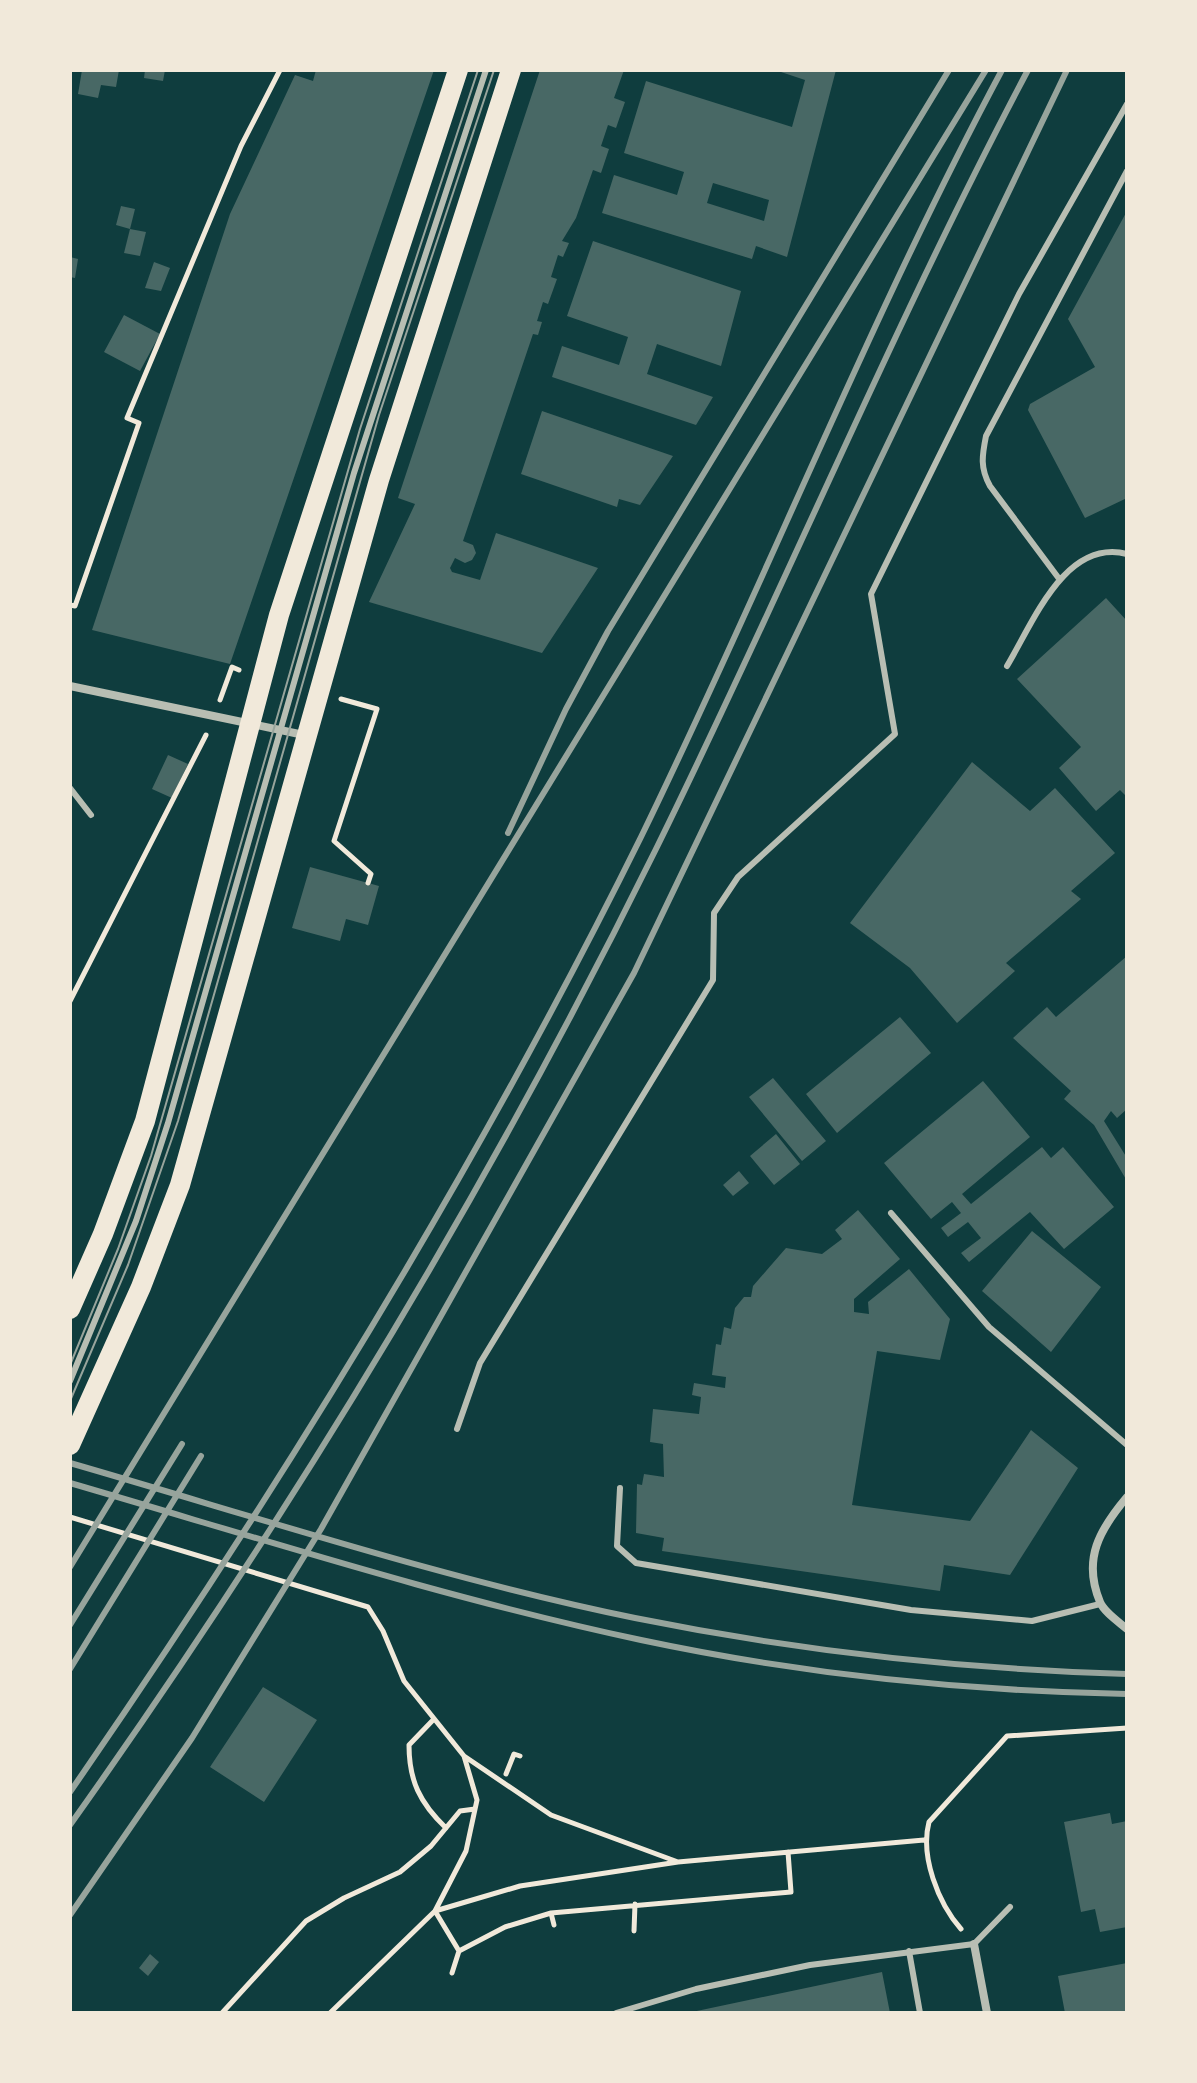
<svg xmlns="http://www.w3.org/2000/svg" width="1197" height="2083" font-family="'Sofia Sans Condensed',sans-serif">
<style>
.building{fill:#486865;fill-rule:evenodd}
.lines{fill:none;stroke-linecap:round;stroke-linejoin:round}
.path{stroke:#f1e9da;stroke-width:5}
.service{stroke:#b8beb3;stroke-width:6}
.minor{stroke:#b8beb3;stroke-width:8}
.primary{stroke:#f1e9da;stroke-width:20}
.tram{stroke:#97a49c;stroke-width:2}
.rail{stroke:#97a49c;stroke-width:6}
</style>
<rect width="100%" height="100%" fill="#0f3d3e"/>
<!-- building -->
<path class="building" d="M82 70H119L116 87 101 85 98 98 78 94Z
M145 70H165L163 81 144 78Z
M316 70H434L230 664 92 630 230 214 295 75 313 81Z
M540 70H624L614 98 625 102 616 128 608 125 601 146 609 149 601 173 593 170 576 218 562 241 569 243 563 257 558 255 551 277 557 279 548 304 543 302 537 321 542 322 538 335 533 334 463 541 473 545 476 553 472 560 465 563 455 558 450 568 452 572 480 580 496 533 598 568 542 653 369 602 415 504 398 498Z
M775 70H836L787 257 756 246 752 259 602 213 614 175 677 195 684 172 624 153 646 81 792 127 805 80ZM713 183 769 200 764 221 707 203Z
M121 206 135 209 130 229 146 232 140 256 124 253 130 229 116 225Z
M1127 211V498L1085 518 1028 410 1030 404 1095 367 1068 319Z
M593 241 741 291 721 366 657 344 647 374 713 397 696 425 552 377 562 346 619 365 628 337 567 316Z
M70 257 78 259 75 278 70 277Z
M154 262 170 268 161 291 145 288Z
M124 315 160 334 140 371 104 352Z
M542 411 673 456 640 505 619 499 617 507 521 474Z
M1106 598 1127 621V797L1120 790 1096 811 1059 768 1081 747 1017 679Z
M168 755 188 764 172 798 152 789Z
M972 762 1030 811 1055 788 1115 853 1071 891 1081 899 1006 963 1015 971 957 1023 910 968 850 923Z
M310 867 379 886 368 925 346 919 340 941 292 928Z
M1127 956V1109L1117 1118 1111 1111 1104 1121 1127 1158V1181L1094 1125 1064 1099 1071 1091 1013 1038 1047 1007 1056 1017Z
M900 1017 931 1053 837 1133 806 1094Z
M773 1078 826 1141 802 1161 749 1097Z
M983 1081 1030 1137 962 1194 971 1204 1042 1147 1051 1158 1063 1147 1114 1207 1064 1249 1030 1212 969 1262 961 1253 981 1238 968 1222 948 1237 941 1228 961 1213 952 1202 931 1219 884 1163Z
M776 1134 800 1164 774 1185 750 1156Z
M739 1171 749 1183 733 1196 723 1185Z
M858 1210 900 1259 854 1299V1312L869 1314 868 1302 909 1269 950 1319 940 1360 877 1351 852 1505 970 1521 1031 1430 1078 1468 1010 1575 944 1565 940 1591 662 1551 664 1538 636 1533 637 1484 642 1485 644 1474 664 1477 663 1444 650 1442 653 1409 699 1414 701 1397 692 1395 694 1383 725 1388 726 1377 712 1375 716 1344 721 1345 724 1327 731 1329 735 1308 744 1297H751L753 1286 786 1248 822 1254 842 1239 835 1230Z
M1032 1231 1101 1287 1051 1352 982 1291Z
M263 1687 317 1720 264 1802 210 1767Z
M1110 1813 1112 1824 1127 1821V1927L1100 1932 1095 1909 1081 1912 1064 1822Z
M150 1954 159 1962 148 1976 139 1968Z
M1127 1963V2013H1065L1058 1976Z
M882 1972 890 2013H692V2012Z"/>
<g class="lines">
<!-- path -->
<path class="path" d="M70 605 75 606 139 423 127 418 241 146 280 70
M341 699 377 709 334 841 371 874 368 883
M220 700 232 667 239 670
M70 1001 206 735
M70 1517 368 1607 383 1631 404 1681 464 1756 551 1815 678 1862
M434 1719 409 1745C409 1781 420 1803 446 1828
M464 1756 477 1800 466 1851 435 1911 459 1951 505 1927 551 1913 791 1892 788 1852
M506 1774 514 1754 520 1756
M551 1913 554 1925
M961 1929C938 1903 920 1856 929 1822L1007 1736 1127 1728
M634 1931 635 1904
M452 1973 459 1951
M222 2013 306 1921 344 1898 400 1872 431 1846 460 1811 475 1809
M330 2013 435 1911 520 1886 678 1862 924 1840"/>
<!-- service -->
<path class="service" d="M1060 580 990 486C980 468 982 456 986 436L1127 171
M1007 666C1033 623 1065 538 1127 554
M70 788 91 815
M891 1213 989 1327 1127 1445
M70 1381 136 1221 168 1123 354 473 486 70
M457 1429 480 1363 713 980 714 913 738 877 895 734 871 594 1019 294 1127 104
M620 1488 617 1546 636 1563 911 1610 1032 1621 1100 1604
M909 1951 920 2013
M616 2013 696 1989 810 1965 974 1944 1010 1907"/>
<!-- minor -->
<path class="minor" d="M70 686 304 735
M1127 1497C1100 1529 1082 1559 1100 1602 1104 1612 1119 1622 1127 1629
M974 1944 987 2013"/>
<!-- primary -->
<path class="primary" d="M70 1309 103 1234 145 1121 279 615 458 70
M70 1445 141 1287 180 1185 379 480 511 70"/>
<!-- tram -->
<path class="tram" d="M70 1365 118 1249 151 1156 360 429 478 70
M70 1401 128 1265 178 1121 379 415 494 70"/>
<!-- rail -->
<path class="rail" d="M508 833 566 709 608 631 949 70
M70 1463C257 1517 444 1579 635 1618 798 1651 961 1669 1127 1674
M70 1483C259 1538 448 1599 641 1640 801 1674 964 1691 1127 1694
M70 1567 986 70
M70 1625 182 1444
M70 1669 201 1456
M70 1792C281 1487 477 1169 641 837 765 583 869 319 1002 70
M70 1825C289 1517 488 1190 655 851 783 592 893 325 1028 70
M70 1915 192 1738 321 1529 634 973 1067 70"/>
</g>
<!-- border -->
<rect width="1197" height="2083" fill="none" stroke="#f1e9da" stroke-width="144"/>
</svg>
